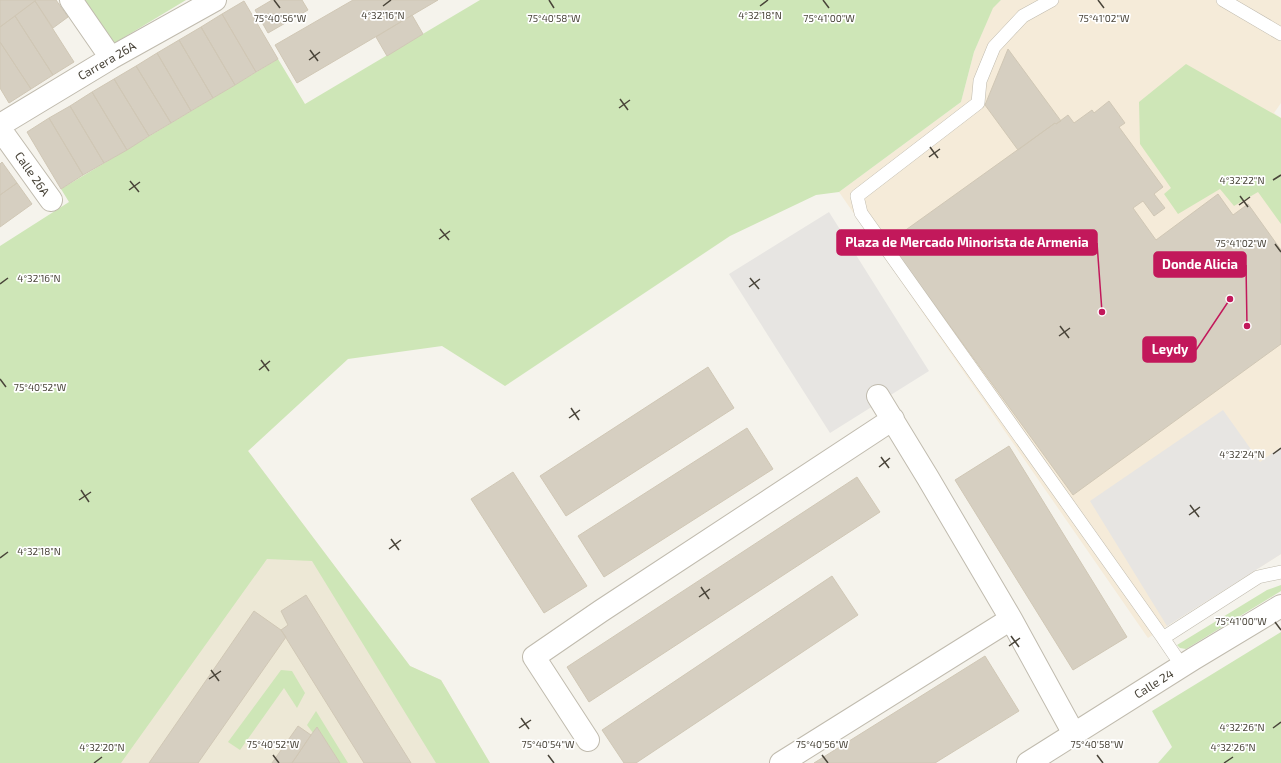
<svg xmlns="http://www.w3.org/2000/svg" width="1281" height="763" font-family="'Exo 2',sans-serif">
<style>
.commercial{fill:#f5ebd9}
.education{fill:#ede8d6}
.green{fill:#cee6b7}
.parking{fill:#e7e5e2}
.building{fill:#d6cfc1;stroke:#d0c7b5}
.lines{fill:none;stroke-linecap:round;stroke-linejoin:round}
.service-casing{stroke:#c0bbae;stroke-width:14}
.minor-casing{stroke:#c0bbae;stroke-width:24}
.tertiary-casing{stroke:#c0bbae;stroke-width:24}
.service{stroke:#fff;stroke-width:13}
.minor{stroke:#fff;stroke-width:22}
.tertiary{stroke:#fff;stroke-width:22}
.ticks{fill:none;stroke:#494439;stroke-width:1.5}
.labels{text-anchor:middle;stroke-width:3.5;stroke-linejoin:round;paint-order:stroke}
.street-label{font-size:12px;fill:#494439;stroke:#fff}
.ticks-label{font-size:10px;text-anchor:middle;fill:#494439;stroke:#fff;stroke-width:3.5;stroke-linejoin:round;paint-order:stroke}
.leader{fill:none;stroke:#c2185b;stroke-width:1.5}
.callout-dot{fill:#c2185b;stroke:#fff;stroke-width:1.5}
.callout{fill:#c2185b;stroke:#c2185b;stroke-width:1.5}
.callout-label{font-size:13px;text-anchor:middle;font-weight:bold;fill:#fff}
</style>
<rect width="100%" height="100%" fill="#f5f3ec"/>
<!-- commercial -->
<path class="commercial" d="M1001 0H1281V103L1274 113 1281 118V554L1148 638 839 192 961 102 974 52 993 7Z"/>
<!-- education -->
<path class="education" d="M248 451 410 666 441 680 490 763H53Z"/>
<!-- green -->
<path class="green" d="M84 0H186L113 44Z
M480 0H1001L993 8 974 52 961 102 839 192 816 195 730 236 505 386 442 346 348 359 248 451 410 666 441 680 490 763H436L312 561 267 559 121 763H0V246L69 202 61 189 278 59 305 104Z
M1186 64 1281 118V224L1258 192 1234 206 1220 189 1178 214 1164 194 1171 188 1140 144 1139 102Z
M1281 585V591L1186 649 1180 648 1177 645 1267 590Z
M1281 632V763H1158L1172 747 1152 711Z
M281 670 292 671 305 693 297 708 284 688 240 750 228 742Z
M316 711 348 763H340L317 727 313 733 307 725Z"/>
<!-- parking -->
<path class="parking" d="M829 212 929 371 830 433 729 274Z
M1223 410 1260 462 1281 447V554L1167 626 1090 501Z"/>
<!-- building -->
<path class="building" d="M0 0H36L0 27Z
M36 0H56L68 17 53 28 35 1Z
M272 0H302L308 10 268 33 255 10Z
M353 0H438L297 83 275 45Z
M35 1 74 62 53 75 15 16Z
M244 1 278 59 256 72 222 14Z
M222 14 256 72 235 85 201 27Z
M412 15 423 34 387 56 376 37Z
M15 16 53 75 31 89 0 42V27Z
M201 27 235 85 213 98 179 40Z
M179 40 213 98 191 111 157 53Z
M0 42 31 89 9 103 0 88Z
M1008 49 1061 121 1056 124 1055 123 1018 150 985 105Z
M157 53 191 111 171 123 136 66Z
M136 66 171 123 149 136 114 79Z
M114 79 149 136 127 150 92 92Z
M92 92 127 150 104 163 70 106Z
M1109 101 1125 123 1119 127 1163 187 1154 194 1165 208 1154 216 1143 201 1133 208 1156 240 1218 194 1233 215 1248 204 1281 250V344L1073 495 889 242 1055 123 1056 124 1068 115 1074 123 1092 110 1094 113Z
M70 106 104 163 83 175 49 118Z
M49 118 83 175 61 189 27 132Z
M2 162 17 183 0 195V164Z
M17 183 32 204 0 227V195Z
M708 367 734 408 566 516 540 476Z
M747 428 773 469 604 577 578 536Z
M1009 446 1127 637 1073 670 955 480Z
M513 472 587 586 544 613 471 499Z
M857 477 880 512 589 702 567 667Z
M832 576 858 615 636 763H624L602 730Z
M306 595 411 763H364L281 630 288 625 281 611Z
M254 611 281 630 286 637 198 763H149Z
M985 656 1019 711 935 763H814Z
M298 726 311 735 292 763H272Z
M317 727 340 763H292L311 735Z"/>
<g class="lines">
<defs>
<path id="service" d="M1052 0 1023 16 994 47 980 81 978 103 857 196 861 213 1163 638
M1223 0 1281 34
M1182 666 1163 638 1258 577 1281 572"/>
<path id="minor" d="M71 0 111 58
M0 125 111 58 215 0
M0 129 51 200
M878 396 928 478 1011 619 1074 734
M588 740 534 657 601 611 893 419
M781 763 1011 619"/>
<path id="tertiary" d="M1028 763 1193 659 1281 606"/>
</defs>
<!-- service casing -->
<use href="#service" class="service-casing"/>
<!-- minor casing -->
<use href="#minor" class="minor-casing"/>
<!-- tertiary casing -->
<use href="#tertiary" class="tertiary-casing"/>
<!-- service -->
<use href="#service" class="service"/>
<!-- minor -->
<use href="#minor" class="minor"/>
<!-- tertiary -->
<use href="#tertiary" class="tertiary"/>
</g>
<!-- ticks -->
<path class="ticks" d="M274 0 280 8M549 0 554 8M823 0 829 8M1098 0 1104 8M383 6 391 0M760 6 768 0M310 50 318 61M309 60 320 52M620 99 628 110M619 108 630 100M930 147 938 158M929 157 940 149M1273 180 1281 175M130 181 139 192M129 190 140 182M1240 196 1248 207M1239 205 1250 197M440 229 449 240M439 239 450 231M1275 244 1281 252M750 278 759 289M0 284 8 278M749 287 760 279M1060 326 1069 338M1059 336 1070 328M261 360 269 371M259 370 270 361M0 379 6 387M571 408 579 420M569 418 580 410M1273 454 1281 448M881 457 889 468M879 467 890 458M81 490 89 502M79 500 91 492M1190 505 1199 517M1189 515 1200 507M391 539 399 550M389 549 401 540M0 558 8 552M701 587 709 599M699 597 710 589M1275 622 1281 630M1011 636 1019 647M1009 646 1020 638M211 670 219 681M209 679 221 671M521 718 529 729M519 728 531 720M1273 728 1281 722M273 755 279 763M548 755 554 763M822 755 828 763M1097 755 1103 763M94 763 102 757M1224 763 1233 757"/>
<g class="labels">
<!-- street labels -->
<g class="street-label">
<text transform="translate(107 61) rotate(-30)" y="4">Carrera 26A</text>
<text transform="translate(32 174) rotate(55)" y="4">Calle 26A</text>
<text transform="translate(1154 684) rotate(-32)" y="4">Calle 24</text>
</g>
</g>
<g class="ticks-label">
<text x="383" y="19">4°32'16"N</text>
<text x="760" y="19">4°32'18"N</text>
<text x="280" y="22">75°40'56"W</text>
<text x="554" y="22">75°40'58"W</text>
<text x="829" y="22">75°41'00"W</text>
<text x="1104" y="22">75°41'02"W</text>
<text x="1242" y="184">4°32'22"N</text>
<text x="1241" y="247">75°41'02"W</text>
<text x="39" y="282">4°32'16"N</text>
<text x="40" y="391">75°40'52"W</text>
<text x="1242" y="458">4°32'24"N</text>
<text x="39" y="555">4°32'18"N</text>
<text x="1241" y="625">75°41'00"W</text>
<text x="1242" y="731">4°32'26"N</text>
<text x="273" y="748">75°40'52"W</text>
<text x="548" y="748">75°40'54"W</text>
<text x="822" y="748">75°40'56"W</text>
<text x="1097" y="748">75°40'58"W</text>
<text x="102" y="751">4°32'20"N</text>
<text x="1233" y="751">4°32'26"N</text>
</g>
<!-- callouts -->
<path class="leader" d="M1102 312L1097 243M1247 326L1246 265M1230 299L1196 350"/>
<g class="callout-dot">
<circle cx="1102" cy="312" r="4"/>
<circle cx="1247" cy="326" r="4"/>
<circle cx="1230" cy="299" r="4"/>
</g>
<g class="callout">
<rect x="837" y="230" width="260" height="25" rx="4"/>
<rect x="1154" y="252" width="92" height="25" rx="4"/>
<rect x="1143" y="337" width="53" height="25" rx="4"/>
</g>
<g class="callout-label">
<text x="967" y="247">Plaza de Mercado Minorista de Armenia</text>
<text x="1200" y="269">Donde Alicia</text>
<text x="1170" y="354">Leydy</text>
</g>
</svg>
